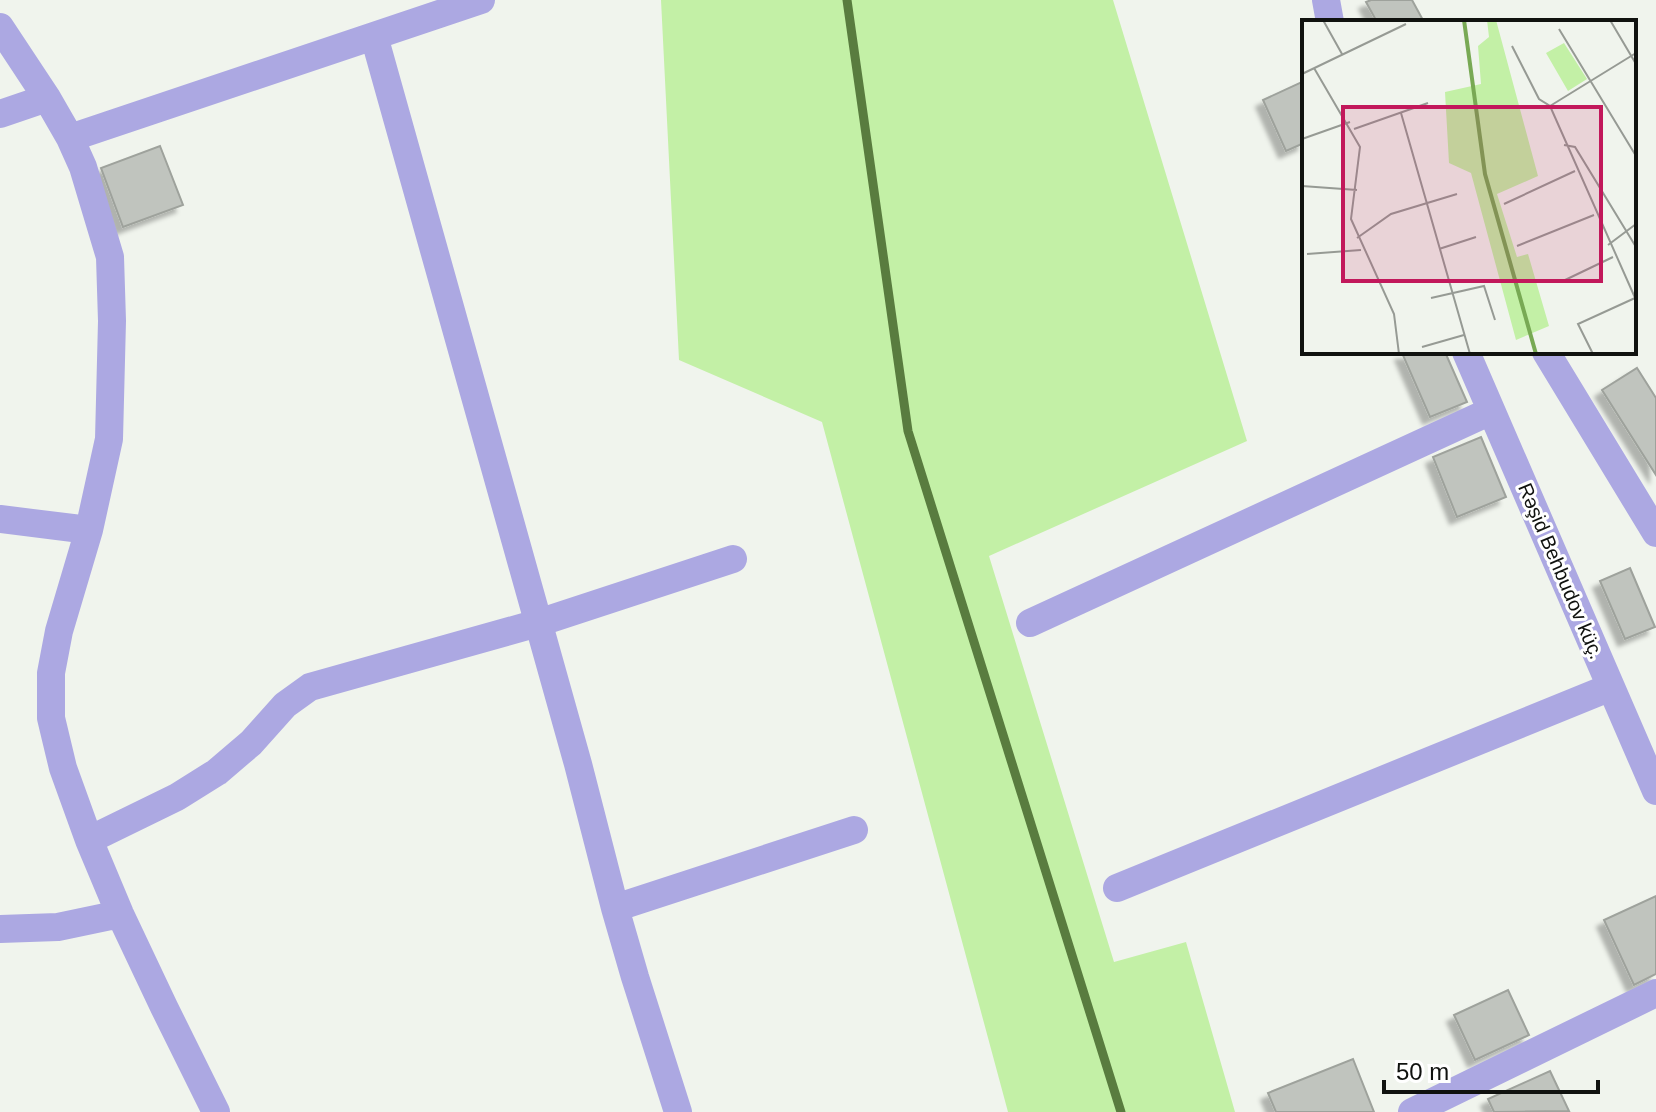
<svg xmlns="http://www.w3.org/2000/svg" width="1656" height="1112" font-family="Helvetica,sans-serif">
<style>
.green{fill:#c3f0a6}
.lines{fill:none;stroke-linecap:round;stroke-linejoin:round}
.stream{stroke:#597c3f;stroke-width:9}
.building{fill:#c0c4be;stroke:#9ea29c;stroke-width:2;filter:url(#shadow)}
.minor{stroke:#aca8e2;stroke-width:28}
.labels{text-anchor:middle;stroke-width:6;stroke-linejoin:round;paint-order:stroke}
.street-label{font-size:20px;fill:#10120f;stroke:#fff}
.inset-river{fill:none;stroke:#78a954;stroke-width:4}
.inset-road{fill:none;stroke:#969a94;stroke-width:2}
.view{fill:#c2185b;fill-opacity:0.15;stroke:#c2185b;stroke-width:4}
.inset-edge{fill:none;stroke:#10120f;stroke-width:4}
</style>
<defs>
<filter id="shadow"><feDropShadow dx="-7" dy="7" stdDeviation="2" flood-color="#0004"/></filter>
</defs>
<rect width="100%" height="100%" fill="#f0f4ed"/>
<!-- green -->
<path class="green" d="M661 0H1113L1247 441 989 556 1114 962 1186 942 1235 1112H1008L822 422 679 360Z"/>
<g class="lines">
<!-- stream -->
<path class="stream" d="M847 0 908 431 1121 1112"/>
</g>
<!-- building -->
<path class="building" d="M1371 0H1412L1424 22H1377L1366 2Z
M1304 81V143L1286 151 1263 100Z
M160 146 183 205 123 227 101 168Z
M1445 352 1467 402 1430 417 1402 353Z
M1637 368 1656 398V475L1602 390Z
M1481 437 1506 497 1457 517 1433 457Z
M1630 568 1655 627 1625 639 1600 581Z
M1656 896V974L1634 985 1604 920Z
M1508 990 1529 1035 1475 1060 1454 1015Z
M1353 1059 1374 1112H1276L1268 1093Z
M1550 1071 1569 1111 1494 1112 1488 1099Z"/>
<g class="lines">
<!-- minor -->
<path class="minor" d="M1326 0 1330 22
M0 27 47 98 70 138 83 167 110 257 112 321 109 439 89 530 59 631 51 673V718L63 768 89 840 120 914 164 1007 216 1112
M374 36 578 764 615 908 635 977 678 1112
M0 114 47 98
M70 138 481 0
M1466 352 1656 791
M1546 352 1656 533
M0 519 89 530
M1030 623 1491 411
M89 840 177 797 217 772 251 743 285 705 310 687 538 623 733 559
M1117 888 1611 687
M615 908 854 830
M0 929 58 927 120 914
M1412 1112 1656 993"/>
</g>
<g class="labels">
<!-- street labels -->
<g class="street-label">
<text transform="translate(1561 571) rotate(67)" y="7">Rəşid Behbudov küç.</text>
</g>
</g>
<!-- overview -->
<g transform="translate(1302 20)">
<rect width="334" height="334" fill="#f0f4ed"/>
<path d="M185 0H194L236 156 195 174 215 237 226 234 247 306 214 320 169 153 147 143 143 72 179 64 176 26 187 17ZM262 23 285 59 266 71 244 33Z" fill="#c3f0a6"/>
<path class="inset-river" d="M162 0 183 154 234 334"/>
<path class="inset-road" d="M21 0 40 34M308 0 334 44M257 9 334 136M210 26 237 79 248 86 334 280M12 48 58 127 49 199 92 294 97 334M0 54 104 4M248 86 334 33M99 93 168 334M52 109 126 83M0 119 48 102M262 125 273 127 334 227M0 166 55 170M202 184 273 151M55 218 89 194 155 174M306 225 334 204M215 226 292 195M137 229 174 217M5 234 59 230M261 261 311 237M129 278 182 266 193 300M120 327 162 315M291 334 276 304 333 278"/>
<path class="view" d="M41 87H299V261H41Z"/>
<rect width="334" height="334" class="inset-edge"/>
</g>
<!-- scale -->
<path d="M1384 1080v12h214v-12" fill="none" stroke="#10120f" stroke-width="4"/>
<text x="1396" y="1080" font-size="24" fill="#10120f" stroke="#ffffff" stroke-width="6" paint-order="stroke">50 m</text>
</svg>
